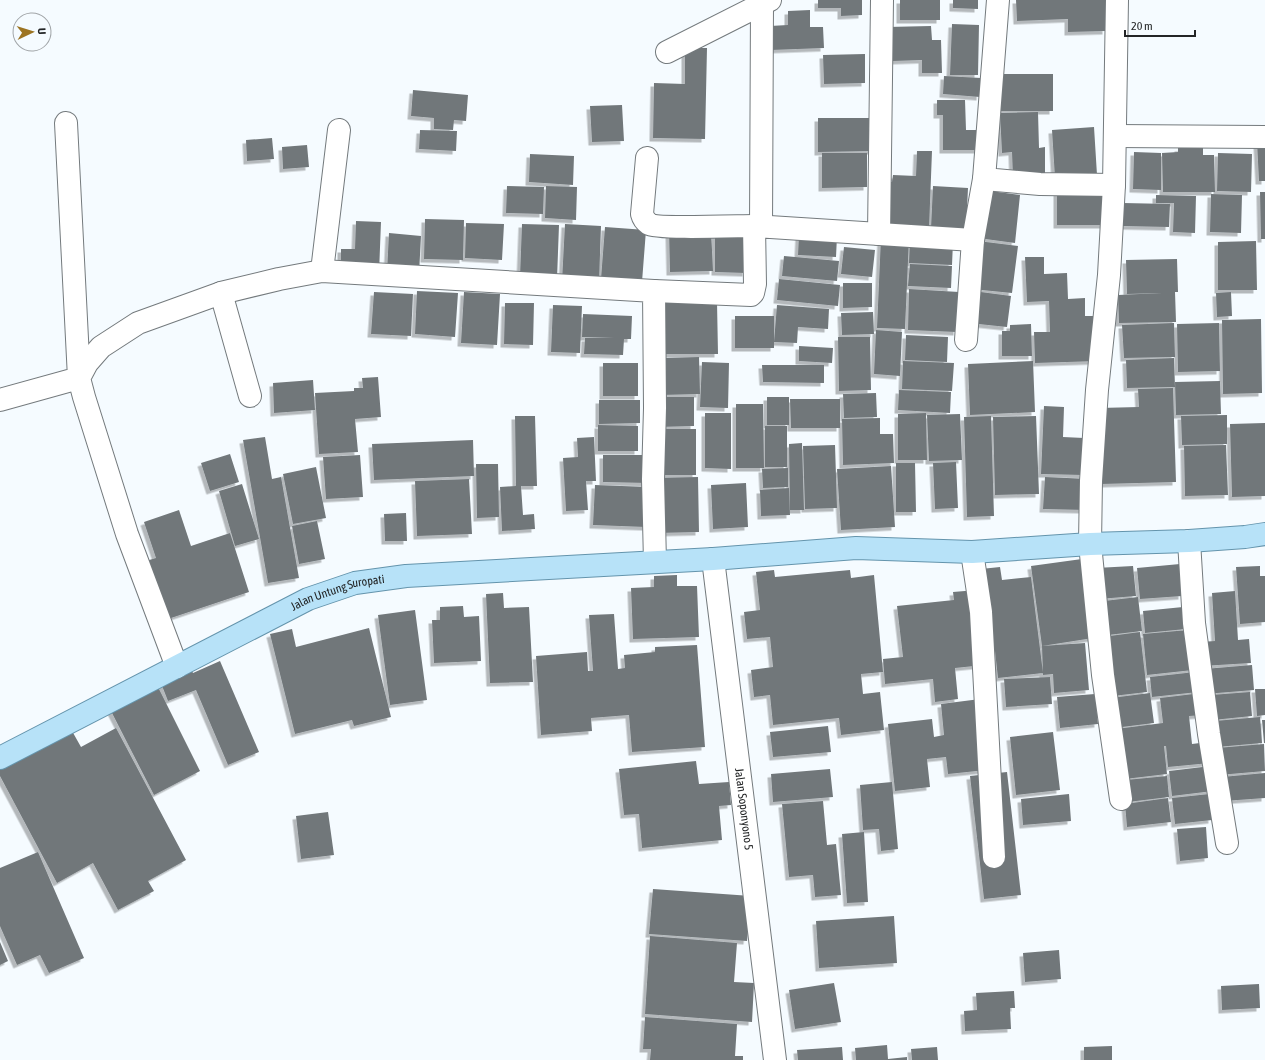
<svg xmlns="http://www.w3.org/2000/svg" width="1265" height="1060" font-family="'Asap Condensed',sans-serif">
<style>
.building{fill:#71777a;filter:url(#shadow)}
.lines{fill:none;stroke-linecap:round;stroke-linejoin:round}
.minor-casing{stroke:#747a7d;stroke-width:24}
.major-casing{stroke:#6494ac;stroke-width:24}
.minor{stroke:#fff;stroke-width:22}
.major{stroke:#b7e2f8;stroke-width:22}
.labels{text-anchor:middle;stroke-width:3;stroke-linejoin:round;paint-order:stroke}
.street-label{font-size:12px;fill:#232526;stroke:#f5fbff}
</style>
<defs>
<filter id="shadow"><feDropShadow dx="-3.5" dy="3.5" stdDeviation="0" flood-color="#0004"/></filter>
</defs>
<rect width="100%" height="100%" fill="#f5fbff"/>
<!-- building -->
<path class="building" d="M818 0H862V15L841 16V8H818Z
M900 0H940V20H900Z
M953 0H978V9L953 8Z
M1016 0H1105L1106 31 1068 32V19L1017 21Z
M810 10V27H823L824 48 771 50 770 26 788 25V11Z
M952 24 979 25 978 75H950Z
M931 26 932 40H941L942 73H922V60L893 61V46H888L887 27Z
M685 48H707L705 139 653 138 654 83 685 84Z
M865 54V83L824 84 823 55Z
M1000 74H1053V111H1000Z
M944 76 981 78 980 97 943 94Z
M413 90 468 95 466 121 454 120 453 130 434 129V118L411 116Z
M937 100H965L966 130H980V150H943V115H937Z
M622 105 624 141 592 142 590 106Z
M1038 112 1039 148 1045 147V177L1013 178 1012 152 1002 153 1000 113Z
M818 118H873V151L818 152Z
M1094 127 1097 175 1055 178 1052 130Z
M420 130 457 131 456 151 419 149Z
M272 138 274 159 247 161 246 140Z
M1265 141V181H1259L1257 142Z
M307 145 309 167 283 169 282 147Z
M1203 147V155H1214L1215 192H1163L1162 153 1178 152V148Z
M917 151H932L929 229 885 227 887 182H892L893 175 916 176Z
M1134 152 1161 153V190L1133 189Z
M822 153H867V187L822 188Z
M1218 153 1252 154 1251 192 1217 191Z
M530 154 574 156 573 185 529 182Z
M507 186 544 187 543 214 506 213Z
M546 186 577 187 576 220 545 218Z
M933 186 968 188 966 230 931 228Z
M983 190 1020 195 1015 243 978 238Z
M1057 190H1106V225H1057Z
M1260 192H1265V239H1261Z
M1211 194 1242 195 1241 233 1210 232Z
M1156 195 1196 196 1195 233 1173 232 1174 203H1156Z
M1123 203 1170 204 1169 227 1122 226Z
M425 219 464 220 463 260 424 259Z
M356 221 381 222 379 273 341 272V249H355Z
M466 223 504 224 502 260 465 258Z
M522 224 559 225 557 279 520 277Z
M565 224 601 226 599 283 562 281Z
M605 227 646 230 642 282 601 279Z
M711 229 713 271 670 272 669 230Z
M715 230H746V273L715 272Z
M389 233 421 236 419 274 387 272Z
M799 234 837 236 836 257 798 255Z
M881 237 909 238 905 329 877 328Z
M910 239 953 242 952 265 909 263Z
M978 241 1018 246 1012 293 972 289Z
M1256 241 1257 290H1218V242Z
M844 247 875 250 872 277 841 274Z
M784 256 839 261 837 281 782 276Z
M1025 257H1044V274L1067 273 1068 299 1085 298V316H1096L1098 361 1035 363 1034 332H1050L1049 301 1027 302Z
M1177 259 1178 292H1175L1176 322 1119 323 1118 295 1162 293 1127 294 1126 260Z
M910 264 952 266 951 288 908 286Z
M779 279 840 285 838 306 777 300Z
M843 283H872V307L843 308Z
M909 289 959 292 957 332 908 330Z
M417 291 458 293 455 337 415 334Z
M973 291 1011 296 1007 327 969 323Z
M374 292 413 294 411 336 371 334Z
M464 292 500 294 497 345 461 343Z
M1231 292 1232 316 1217 317 1216 293Z
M658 302H717L718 354H658Z
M505 303H534L533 345 504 344Z
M553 305 582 306 580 353 551 352Z
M777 305 829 309 828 329 798 327 797 343 774 342Z
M873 312 874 334 842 335 841 313Z
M583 314 632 316 631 339H624L623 355 584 354 585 338H614L582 337Z
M735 316H774V348H735Z
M1261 319 1262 393 1223 394 1222 320Z
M1174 323 1175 357 1124 358 1122 325Z
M1219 323 1220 371 1178 372 1177 324Z
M1031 324 1032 356H1002V331H1010V325Z
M876 330 902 332 900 376 874 374Z
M906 335 948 337 947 362 905 360Z
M838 337H870L871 390 839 391Z
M799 346 833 348 832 363 799 361Z
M699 357 700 394 661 395V358Z
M1174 358 1175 387 1127 388 1126 360Z
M903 361 954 363 952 391 902 389Z
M1033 361 1035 412 970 415 968 364Z
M702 362 729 363 728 408 700 407Z
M603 363H638V396H603Z
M762 365H824V383L763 382Z
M378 377 381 417 355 419 358 452 319 454 315 393 354 391V388H363L362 378Z
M313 380 315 410 274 413 273 383Z
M1220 381 1221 414 1176 415 1175 382Z
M1173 388 1176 482 1101 484 1099 408 1139 407 1138 389Z
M899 390 951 392 950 413 898 410Z
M876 393 877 417 844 418 843 394Z
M657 397H694V426L657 427Z
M767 397H789V425H767Z
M790 399H840V428H791Z
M599 400H640V423L599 424Z
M736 404H763L764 468H736Z
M1044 406 1064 407 1063 437 1084 438 1083 475 1041 474Z
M705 413H731V469L705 468Z
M926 413 927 460H898V414Z
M960 414 962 460 929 461 927 415Z
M1227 415V444L1182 445 1181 416Z
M515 416H535L537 486H521L523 515 534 514 535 529 502 531 500 487 516 486Z
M991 416 994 516 967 517 964 417Z
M1036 416 1039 494 995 495 993 417Z
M880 418V434H893L894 463 843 465 842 419Z
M1265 423V496L1232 497 1230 424Z
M598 425 638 426V451H598Z
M765 426H787V467H765Z
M659 429H696V475H660Z
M265 437 272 479 281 477 299 578 268 583 243 440Z
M594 437 596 481H586L588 510 566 511 563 458 578 457 577 438Z
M473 440 474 476 374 480 372 444Z
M802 443 804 510H790L789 444Z
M835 445 837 508 805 509 803 446Z
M1226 445 1228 495 1185 496 1184 446Z
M230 454 239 482 210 491 201 463Z
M360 455 363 497 326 499 323 457Z
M603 455H648V483L603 482Z
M956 462 958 508 935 509 933 463Z
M896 463H915L916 512H896Z
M476 464H498L499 517 477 518Z
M891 466 895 527 841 530 837 469Z
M316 467 326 518 293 524 283 474Z
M788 468V487L763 488 762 469Z
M698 477 699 532 656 533 655 478Z
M1045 477 1089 479 1087 510 1043 509Z
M469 479 472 534 417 536 415 481Z
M746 483 748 527 713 529 711 485Z
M242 484 259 539 235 546 219 491Z
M595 485 648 487 646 527 593 525Z
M789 488 790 515 761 516 760 490Z
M179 510 191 546 230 533 249 592 165 620 146 561 156 558 144 522Z
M406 513 407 541H385L384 514Z
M317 521 325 559 299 564 292 526Z
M1082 559 1093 638 1042 646 1031 566Z
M1180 564 1182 596 1140 599 1137 568Z
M1133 566 1136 596 1099 599 1096 568Z
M1260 566V576H1265V622L1240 624 1236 567Z
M1000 567 1002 580 1031 577 1043 673 998 678 995 651 991 652 981 569Z
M774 570 775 577 850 570 851 578 874 575 883 672 861 674 863 694 880 692 884 730 841 735 839 718 773 725 770 695 754 697 751 670 773 667 770 637 747 639 744 612 760 610 756 572Z
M677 575V586H697L699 637 633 639 631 588 654 587V576Z
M977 590 984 665 955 668 958 699 935 702 933 679 885 684 883 659 903 657 897 606 954 600 953 592Z
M1235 591 1238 640 1249 639 1251 663 1202 666 1201 642 1215 641 1212 593Z
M503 593 504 608 529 607 533 682 490 683 486 594Z
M1138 597 1142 631 1108 635 1104 601Z
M463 606 464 617 479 616 481 661 434 663 432 620H440V607Z
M1183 607 1186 629 1145 633 1143 611Z
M415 610 427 700 390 705 378 615Z
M614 614 618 669 625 668 624 655 655 652V647L697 645 705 747 632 752 629 715 591 718 592 731 541 735 536 656 587 652 588 671H593L589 615Z
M369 628 391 717 354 726 352 720 295 734 270 634 292 629 296 647Z
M1188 630 1193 670 1147 675 1143 634Z
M1140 632 1147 692 1113 696 1102 637Z
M1085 643 1089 690 1054 693 1053 674 1043 675 1042 646Z
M220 661 259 752 228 765 196 690 168 701 159 678 189 665 193 673Z
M1252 665 1254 690 1205 694 1204 669Z
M1195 672 1198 692 1152 697 1150 677Z
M1050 677 1052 704 1006 707 1004 679Z
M158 687 200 771 154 795 111 711Z
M1255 689H1265V715L1257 716Z
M1250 692 1252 716 1213 720 1211 695Z
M1150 693 1154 723 1114 728 1111 698Z
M1202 693 1204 715 1189 716 1192 744 1208 742 1210 763 1168 767 1166 746H1164L1167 774 1125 779 1116 729 1163 723 1160 698Z
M1095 694 1098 724 1060 728 1057 697Z
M988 698 996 769 948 774 946 757 927 759 930 787 895 791 888 724 932 719 934 737 944 735 941 704Z
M1260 717 1262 743 1217 747 1215 721Z
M1262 720H1265V743H1264Z
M828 726 831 752 773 757 770 732Z
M116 728 186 860 148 881 154 891 118 910 93 863 57 883 0 776V770L72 731 81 747Z
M1053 732 1060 790 1016 795 1010 737Z
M1264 744 1265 771 1219 775 1217 748Z
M696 761 699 784 729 782 731 805 719 806 722 840 642 848 639 814 624 815 619 769Z
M1211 766 1213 791 1172 796 1169 771Z
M830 769 833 797 773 802 771 774Z
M1007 772 1021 895 984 899 970 776Z
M1265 773V798L1224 801 1222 777Z
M1167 776 1169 797 1128 802 1126 780Z
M892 782 898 849 881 851 879 829 863 830 860 785Z
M1069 794 1071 821 1023 825 1021 799Z
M1209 794 1212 820 1175 824 1172 798Z
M1168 798 1171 822 1127 827 1125 804Z
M823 801 827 845 836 844 841 895 815 897 813 875 789 877 782 804Z
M328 812 334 855 301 859 296 816Z
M1206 827 1208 858 1180 861 1177 829Z
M864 832 868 902 847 903 842 834Z
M38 852 84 958 49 973 40 955 17 965 0 926V868Z
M653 889 751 896 747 941 649 934Z
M894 916 897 963 819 968 816 921Z
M650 936 737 943 734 982 754 983 752 1022 645 1014Z
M0 942 8 961 0 965Z
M1059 950 1061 979 1025 982 1023 953Z
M834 983 841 1022 795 1029 789 990Z
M1259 984 1260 1008 1222 1010 1221 986Z
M1014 991 1015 1008H1010L1011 1029 965 1031 964 1011 977 1010 976 993Z
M645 1017 737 1024 735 1056H743V1060H650L651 1049H643Z
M887 1045 888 1059 907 1057V1060H856L855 1048Z
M1112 1046V1060H1084V1047Z
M842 1047 843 1060H798L797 1050Z
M937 1047 938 1060H912L911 1049Z"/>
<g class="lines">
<defs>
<g id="minor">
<path d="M998 0 984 179 1040 184 1114 185"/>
<path d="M1117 0 1114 185 1109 275 1097 390 1091 481 1090 544 1103 675 1121 799"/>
<path d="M667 52 770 0"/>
<path d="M1115 136 1265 137"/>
<path d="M647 158 642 214C643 218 645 221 649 224 657 229 738 226 754 226"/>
<path d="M761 227 762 4"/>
<path d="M879 234 882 0"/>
<path d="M322 271 339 130"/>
<path d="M654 291 751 295 753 293 755 284 754 226 973 240"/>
<path d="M221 293 250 396"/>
<path d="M966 340 973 240 984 179"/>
<path d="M0 400 79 378 66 123"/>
<path d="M1189 541 1194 623 1209 734 1227 843"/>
<path d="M972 552 981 612 994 857"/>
<path id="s1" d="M713 559 775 1060"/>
<path d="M177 667 127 534 84 397 79 378 87 363 101 347 138 323 221 293 279 279 322 271 654 291 655 408 653 479 655 562"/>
</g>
<g id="major">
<path id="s2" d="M0 758 308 599 355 583 406 576 713 559 856 548 972 552 1090 544 1189 541 1245 537 1265 534"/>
</g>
</defs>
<!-- minor casing -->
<use href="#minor" class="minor-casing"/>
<!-- major casing -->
<use href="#major" class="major-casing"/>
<!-- minor -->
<use href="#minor" class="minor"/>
<!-- major -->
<use href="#major" class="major"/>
</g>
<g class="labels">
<!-- street labels -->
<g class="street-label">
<text dy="4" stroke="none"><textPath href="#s2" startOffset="377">Jalan Untung Suropati</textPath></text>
<text dy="4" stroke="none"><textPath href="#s1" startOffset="252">Jalan Soponyono 5</textPath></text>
</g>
</g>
<!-- north arrow -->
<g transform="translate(32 32) rotate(86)"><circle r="19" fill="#f5fbff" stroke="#a1a5a8"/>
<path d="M0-3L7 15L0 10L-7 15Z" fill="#9c7422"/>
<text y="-6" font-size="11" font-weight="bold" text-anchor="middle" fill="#232526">U</text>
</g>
<!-- scale -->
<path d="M1125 30v6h70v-6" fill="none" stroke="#232526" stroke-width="2"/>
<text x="1131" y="30" font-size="12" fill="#232526" stroke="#f5fbff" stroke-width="3" paint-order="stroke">20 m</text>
</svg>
